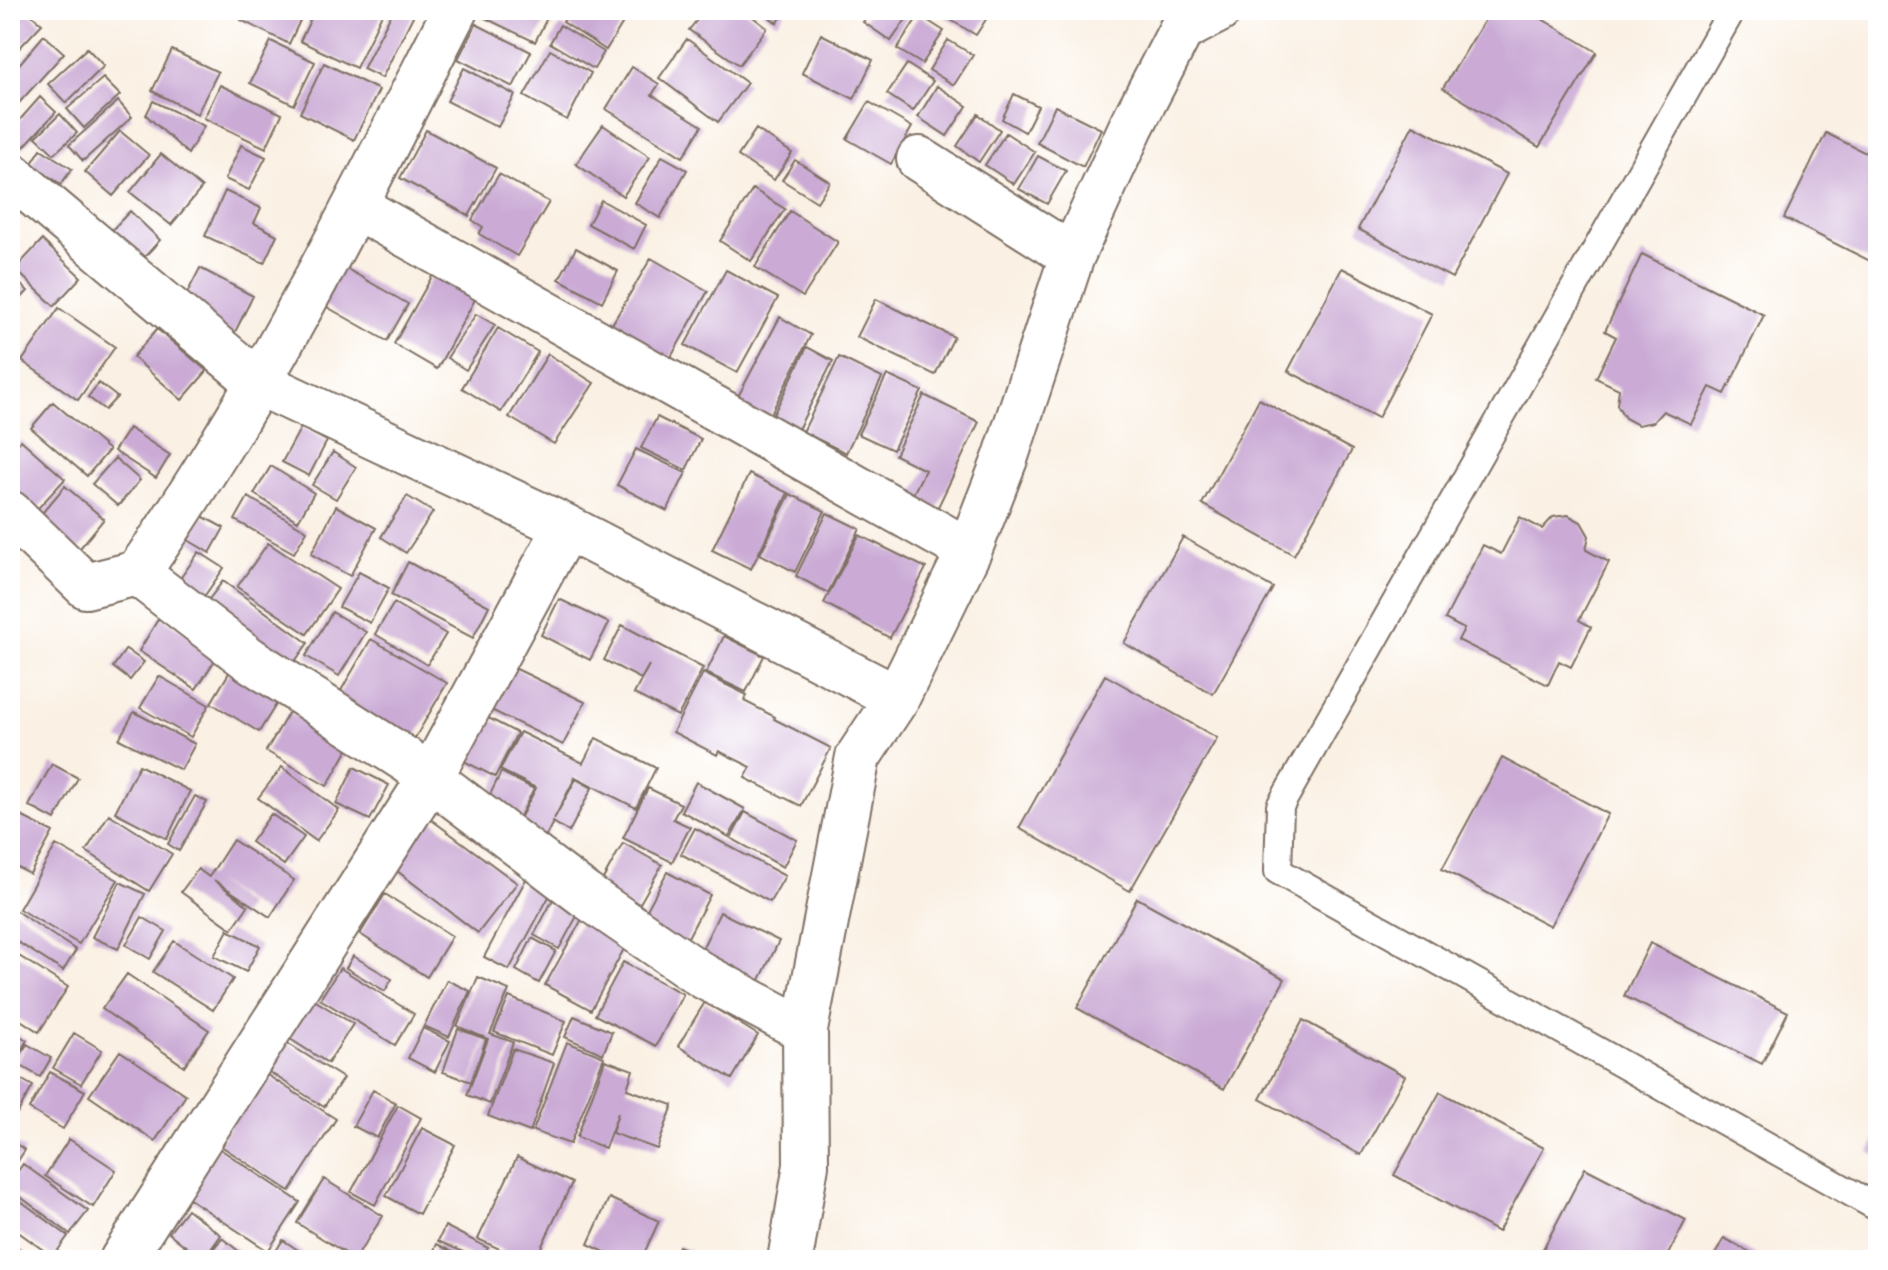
<svg xmlns="http://www.w3.org/2000/svg" width="1888" height="1270" font-family="Itim,sans-serif">
<style>
.building{fill:#cbabd5}
.lines{fill:none;stroke-linecap:round;stroke-linejoin:round}
.lane-casing{stroke:#7e6f63;stroke-width:30}
.street-casing{stroke:#7e6f63;stroke-width:48}
.lane{stroke:#fff;stroke-width:26}
.street{stroke:#fff;stroke-width:44}
</style>
<rect width="100%" height="100%" fill="#fff"/>
<filter id="ink" filterUnits="userSpaceOnUse"><feTurbulence type="fractalNoise" baseFrequency=".0125" numOctaves="2"/><feDisplacementMap in="SourceGraphic" scale="16" xChannelSelector="R" yChannelSelector="G"/><feConvolveMatrix kernelMatrix="1 2 1 2 8 2 1 2 1" color-interpolation-filters="sRGB"/></filter>
<filter id="wash" filterUnits="userSpaceOnUse"><feTurbulence type="fractalNoise" baseFrequency=".006" numOctaves="4" result="noise"/><feDisplacementMap in="SourceGraphic" scale="32" xChannelSelector="R" yChannelSelector="G"/><feGaussianBlur stdDeviation="1.8" result="paint"/><feColorMatrix in="noise" values="0 0 0 0 0 0 0 0 0 0 0 0 0 0 0 0 0 1.4 0 .05"/><feComposite in="paint" operator="in"/></filter>
<g filter="url(#wash)">
<rect width="100%" height="100%" fill="#faf0e3"/>
<g id="blocks">
<!-- building -->
<path class="building" d="M10 10H26L42 24 10 58Z
M245 10H305L289 44 241 20Z
M315 10H384L356 68 300 41Z
M393 10H416L382 78 363 69Z
M485 10H529L547 18 535 42 481 16Z
M571 10H628L630 11 606 50 563 22Z
M705 10H744L767 28 739 65 689 30Z
M760 10H787L777 23Z
M871 10H908L911 12 891 41 863 22Z
M934 10H992L976 35Z
M1491 10H1527L1597 52 1539 147 1443 88Z
M919 15 944 31 922 64 897 49Z
M476 24 531 52 513 87 458 59Z
M560 25 604 52 594 69 550 43Z
M821 34 873 60 854 99 802 73Z
M44 35 64 53 18 104 10 97V75Z
M687 39 747 83 718 122 659 78Z
M948 40 973 55 954 85 929 70Z
M271 41 315 62 294 105 250 83Z
M87 48 104 66 66 103 48 84Z
M172 50 218 72 197 114 152 91Z
M550 50 591 73 567 120 524 96Z
M324 63 379 90 354 140 300 113Z
M907 64 933 81 913 111 887 94Z
M632 67 659 84 652 95 702 126 683 157 606 109Z
M464 68 515 95 498 127 447 101Z
M103 78 120 95 84 128 67 109Z
M220 85 282 114 266 148 204 118Z
M937 86 967 106 947 136 918 117Z
M1014 94 1038 106 1025 132 1002 119Z
M40 97 56 112 20 151 10 141V131Z
M118 101 132 117 83 161 69 145Z
M153 101 204 126 188 154 146 115Z
M869 102 912 127 891 164 847 139Z
M1055 106 1101 129 1083 167 1037 143Z
M60 114 77 133 54 154 36 137Z
M978 114 1000 130 979 162 957 146Z
M603 125 650 157 623 196 576 164Z
M1413 125 1507 174 1452 278 1358 229Z
M756 129 792 153 774 180 738 156Z
M426 130 496 168 469 216 400 178Z
M120 131 149 155 113 196 85 172Z
M1006 133 1035 152 1014 184 985 165Z
M1826 133 1878 159V260L1876 264 1784 218Z
M241 145 266 157 249 190 225 179Z
M41 149 72 169 61 184 31 165Z
M161 154 202 188 171 225 130 192Z
M662 156 687 170 660 218 635 203Z
M1038 156 1066 171 1047 204 1019 189Z
M795 160 830 182 817 202 782 180Z
M499 174 549 202 517 256 479 234 483 227 472 220Z
M753 189 785 209 751 261 720 241Z
M225 191 261 208 254 223 277 235 264 263 205 236Z
M601 200 646 225 634 249 588 224Z
M130 211 160 240 140 262 110 232Z
M790 211 838 242 803 297 755 267Z
M42 240 81 277 54 306 15 269Z
M576 248 618 271 602 302 559 279Z
M1642 254 1764 315 1725 394 1710 387 1691 424 1663 411 1653 422 1638 425 1625 418 1617 405 1619 389 1596 378 1616 337 1605 331Z
M651 258 708 291 670 359 611 326Z
M342 266 408 304 387 341 320 303Z
M200 268 253 296 232 338 179 309Z
M1342 268 1432 314 1378 418 1288 371Z
M726 270 778 298 737 373 685 345Z
M435 271 478 294 437 369 394 344Z
M10 275 28 291 10 310Z
M876 299 954 337 935 375 857 337Z
M59 308 115 347 78 400 22 361Z
M476 314 495 325 466 370 447 358Z
M780 317 811 335 766 423 733 406Z
M498 328 538 352 501 412 462 388Z
M157 329 207 371 182 400 133 357Z
M807 347 833 361 795 435 770 421Z
M548 354 594 383 554 444 509 417Z
M839 357 882 378 846 453 803 432Z
M887 375 922 391 893 450 858 434Z
M99 383 117 397 105 410 88 397Z
M924 395 979 422 937 509 912 496 925 470 895 455Z
M1259 399 1352 450 1294 555 1202 504Z
M53 402 109 450 87 476 31 428Z
M657 417 701 439 686 470 641 448Z
M301 427 327 441 309 476 282 462Z
M129 428 170 455 156 478 114 451Z
M21 440 65 479 29 518 10 500V452Z
M636 449 686 473 667 511 617 485Z
M333 452 356 467 336 499 312 485Z
M115 458 140 480 118 506 92 484Z
M271 466 314 493 298 521 254 494Z
M749 474 788 493 751 569 712 550Z
M65 486 104 519 72 558 32 525Z
M790 494 825 511 795 572 760 554Z
M407 496 433 512 406 553 381 537Z
M248 497 307 531 294 553 235 520Z
M336 506 376 528 350 576 311 554Z
M827 513 860 529 828 593 796 576Z
M1568 515 1581 522 1589 536 1586 550 1609 562 1579 620 1591 627 1571 667 1559 661 1548 685 1458 640 1464 629 1445 619 1483 545 1501 554 1520 517 1542 529 1553 517Z
M202 516 224 528 210 553 188 540Z
M859 535 926 568 890 638 824 603Z
M1183 537 1273 588 1213 694 1124 643Z
M268 543 338 589 307 634 237 587Z
M199 552 224 568 203 598 179 580Z
M408 562 489 606 473 638 391 595Z
M359 572 389 588 370 623 339 607Z
M223 581 308 643 293 664 207 602Z
M559 599 609 623 590 660 541 635Z
M394 603 446 634 427 665 375 634Z
M332 612 366 632 339 676 306 656Z
M160 616 219 654 196 689 139 651Z
M622 625 703 668 678 716 634 694 649 665 641 679 604 660Z
M724 636 764 656 746 692 706 673Z
M371 639 447 683 411 745 335 701Z
M126 649 144 662 130 680 113 667Z
M236 661 285 690 259 732 211 703Z
M506 664 585 702 563 745 485 707Z
M703 673 747 695 744 701 775 717 774 719 831 748 801 806 745 778 751 767 719 751 717 755 673 732Z
M1105 675 1217 738 1130 891 1019 828Z
M159 676 209 705 191 737 140 708Z
M134 712 195 744 181 770 119 739Z
M289 712 350 746 327 786 266 751Z
M479 713 517 733 495 777 456 757Z
M520 732 583 763 596 738 656 768 636 808 573 776 575 778 554 819 576 779 592 788 569 832 553 822 544 840 516 826 536 788 500 770Z
M1502 758 1608 814 1550 926 1442 869Z
M52 764 78 778 55 820 29 806Z
M139 765 190 791 167 839 115 812Z
M282 767 339 810 316 841 258 798Z
M354 767 389 785 370 820 336 804Z
M501 772 534 789 515 826 483 809Z
M696 782 745 809 729 837 681 811Z
M648 788 681 804 673 819 690 827 672 862 623 838Z
M195 796 207 802 179 851 168 844Z
M745 812 797 840 783 867 731 838Z
M109 814 172 854 149 891 86 851Z
M271 814 304 837 284 865 251 842Z
M21 816 53 832 30 874 10 864V837Z
M429 818 517 883 478 933 392 867Z
M695 828 785 876 770 902 681 854Z
M233 840 294 880 270 917 214 880 248 906 232 929 181 892 198 869 209 877Z
M623 843 662 865 635 912 597 890Z
M56 845 118 880 79 944 19 909Z
M667 872 710 895 684 945 641 921Z
M526 879 551 893 509 970 484 957Z
M120 882 145 894 118 949 92 937Z
M385 894 452 936 427 977 360 934Z
M556 894 582 907 559 949 534 935Z
M1137 898 1285 979 1224 1089 1077 1008Z
M10 907 76 950 63 971 10 937Z
M586 912 631 936 591 1010 545 985Z
M720 912 779 941 757 986 698 957Z
M142 917 166 931 150 959 126 945Z
M228 930 260 946 246 972 214 956Z
M532 938 556 951 539 983 516 970Z
M174 941 233 979 213 1010 153 972Z
M1650 943 1788 1012 1762 1064 1624 996Z
M19 956 68 987 39 1032 10 1013V970Z
M353 956 392 979 385 991 346 968Z
M623 962 683 994 656 1046 595 1015Z
M340 968 414 1014 395 1045 320 999Z
M127 974 209 1030 184 1066 102 1009Z
M478 977 509 990 490 1034 513 1042 490 1104 467 1095 488 1039 457 1026Z
M447 980 470 991 449 1037 424 1026Z
M509 997 566 1021 552 1055 494 1032Z
M311 998 353 1024 328 1063 287 1037Z
M705 1002 758 1035 732 1079 678 1046Z
M574 1016 612 1032 603 1054 565 1037Z
M1303 1020 1405 1076 1361 1155 1260 1099Z
M423 1028 450 1041 435 1072 408 1058Z
M458 1029 486 1039 471 1082 443 1072Z
M10 1030 27 1040 10 1069Z
M74 1033 102 1050 81 1084 53 1068Z
M284 1041 343 1078 324 1107 266 1070Z
M567 1042 604 1057 570 1144 533 1131Z
M27 1044 51 1058 40 1077 16 1063Z
M513 1049 554 1063 530 1132 488 1116Z
M120 1051 186 1095 155 1141 89 1096Z
M605 1060 633 1070 627 1089 673 1105 657 1149 612 1133 618 1113 605 1148 577 1137Z
M50 1072 85 1091 63 1129 29 1109Z
M10 1073 33 1086 10 1126Z
M264 1073 336 1119 290 1191 218 1144Z
M373 1090 396 1103 377 1138 353 1126Z
M1440 1092 1544 1148 1498 1232 1394 1175Z
M398 1105 421 1118 375 1205 351 1192Z
M422 1128 455 1145 419 1214 386 1196Z
M1878 1134V1157L1869 1152Z
M69 1139 116 1170 93 1207 45 1176Z
M10 1140 25 1150 10 1173Z
M217 1147 300 1202 268 1251 185 1196Z
M517 1157 572 1183 535 1260H523L478 1239Z
M23 1164 88 1211 70 1234 10 1189V1182Z
M1585 1168 1686 1220 1665 1260H1550L1540 1255Z
M324 1179 383 1216 355 1259 297 1223Z
M10 1193 68 1236 53 1257 10 1226Z
M609 1198 659 1221 641 1260H621L588 1244Z
M187 1209 221 1235 203 1260 169 1233Z
M445 1226 488 1248 481 1260 438 1241Z
M222 1238 241 1253 235 1260H204Z
M1724 1238 1764 1260H1712Z
M283 1240 313 1260H270Z
M10 1242 28 1255 24 1260H10Z
M437 1244 467 1260H429Z
M679 1246 710 1260H673Z"/>
</g>
</g>
<g filter="url(#ink)">
<use href="#blocks" fill-opacity="0" stroke="#7e6f63" stroke-width="2"/>
<g class="lines">
<defs>
<path id="lane" d="M1732 10 1280 806 1278 871 1878 1208"/>
<path id="street" d="M455 10C381 155 309 301 224 440 196 485 169 530 137 573L249 659 408 761 585 895 703 976 805 1030
M919 159 1072 256
M10 174 259 383 566 527 897 698
M355 206 969 551
M10 513 86 586 137 573
M122 1260 430 778 566 527
M790 1260 806 1165 805 1030 858 757 897 698 969 551 1005 459 1072 256 1131 127 1181 30 1219 10"/>
</defs>
<!-- lane casing -->
<use href="#lane" class="lane-casing"/>
<!-- street casing -->
<use href="#street" class="street-casing"/>
<!-- lane -->
<use href="#lane" class="lane"/>
<!-- street -->
<use href="#street" class="street"/>
</g>
</g>
<!-- margin -->
<rect width="1888" height="1270" fill="none" stroke="#fff" stroke-width="40"/>
</svg>
